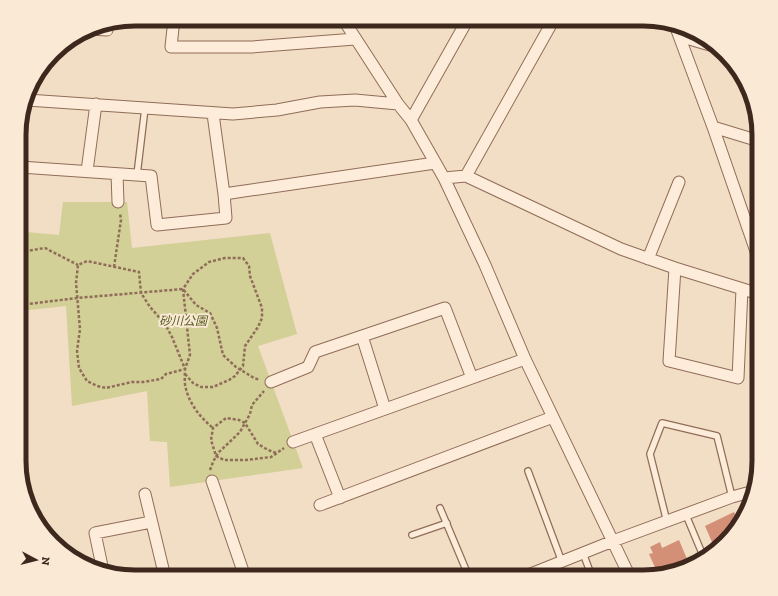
<svg xmlns="http://www.w3.org/2000/svg" width="778" height="596" font-family="'Zilla Slab','Noto Sans JP',serif">
<style>
.green{fill:#d2cf97}
.building{fill:#d48f77}
.lines{fill:none;stroke-linecap:round;stroke-linejoin:round}
.service-casing{stroke:#906d59;stroke-width:8}
.minor-casing{stroke:#906d59;stroke-width:13}
.path{stroke:#906d59;stroke-width:2.5;stroke-dasharray:3 2;stroke-linecap:butt}
.service{stroke:#fcecd9;stroke-width:5.5}
.minor{stroke:#fcecd9;stroke-width:11}
.labels{text-anchor:middle;stroke-width:4;stroke-linejoin:round;paint-order:stroke}
.park-label{font-size:12px;font-style:italic;fill:#585d22;stroke:#f9e9d5}
.rim{fill:none;stroke:#3e281e;stroke-width:5}
</style>
<rect width="100%" height="100%" fill="#f2ddc5"/>
<!-- green -->
<path class="green" d="M63 202H127L132 248 270 233 297 334 258 346 303 468 170 487 167 442 150 441 147 391 72 406 66 306 20 311V240L25 241 26 232 59 235Z"/>
<!-- building -->
<path class="building" d="M734 512 739 523 730 537 715 549 705 526Z
M679 540 690 566 658 574 649 554 653 553 650 547 660 542 662 548Z"/>
<g class="lines">
<defs>
<path id="service" d="M137 175 145 108
M528 471 562 562
M440 508 469 577
M686 515 704 558
M667 522 650 454 662 423 717 436 732 497
M412 535 447 523
M583 553 592 577"/>
<path id="minor" d="M174 19 171 47H252L355 39
M343 19 398 104 411 120 444 178 485 265 525 359 630 577
M675 25 713 127 759 260
M90 29 107 30 108 24
M679 36 720 48
M27 100 233 114 277 110 320 102 355 100 398 104
M213 114 224 194
M411 120 464 26
M713 127 759 141
M20 167 151 176 157 225 226 218 224 194 435 163
M87 171 96 104
M117 174 118 202
M466 176 554 19
M444 178 466 176 621 249 675 268 759 294
M747 226 759 229
M648 259 679 182
M675 268 669 361 738 378 742 289
M362 336 385 409
M271 382 308 367 315 352 445 308 472 378
M315 434 340 498
M293 442 525 359
M212 481 245 577
M145 494 165 577
M320 505 553 417
M103 571 95 533 151 522
M523 577 613 541 732 497 754 491"/>
</defs>
<!-- service casing -->
<use href="#service" class="service-casing"/>
<!-- minor casing -->
<use href="#minor" class="minor-casing"/>
<!-- path -->
<path class="path" d="M20 252 45 248 78 265
M114 267 121 220 120 213
M20 305 77 298 183 289 196 305 210 313 217 328 223 355 236 367 254 378 260 380
M185 374 193 383 201 387H213L229 380 235 376 243 366 245 346 258 327 262 318V308L250 276 249 266 243 258H225L209 262 193 274 183 289 190 355 185 369 166 374 161 379 143 382H132L106 388 97 386 87 381 79 368 77 351 80 329 76 283 78 265 87 261 139 272 141 293 150 307 165 324 172 337 185 369C185 375 184 383 186 389 190 405 201 418 213 428
M276 453 268 450 258 444 245 423 239 420 226 418 213 428 211 440 216 456 224 460H246L271 457 284 448
M210 470 213 462 218 453 240 432 250 414 252 405 264 391"/>
<!-- service -->
<use href="#service" class="service"/>
<!-- minor -->
<use href="#minor" class="minor"/>
</g>
<g class="labels">
<!-- park labels -->
<g class="park-label">
<text x="183" y="325">砂川公園</text>
</g>
</g>
<!-- crop -->
<path d="M0 0H778V596H0ZM135 26H643A109 109 0 0 1 752 135V461A109 109 0 0 1 643 570H135A109 109 0 0 1 26 461V135A109 109 0 0 1 135 26Z" fill="#f9e9d5" fill-rule="evenodd"/>
<path class="rim" d="M135 26H643A109 109 0 0 1 752 135V461A109 109 0 0 1 643 570H135A109 109 0 0 1 26 461V135A109 109 0 0 1 135 26Z"/>
<!-- north arrow -->
<g transform="translate(36 560) rotate(97)" stroke="#f9e9d5" stroke-width="3" paint-order="stroke">
<path d="M0-3L7 15L0 10L-7 15Z" fill="#3e281e"/>
<text y="-6" font-size="11" font-weight="bold" text-anchor="middle" fill="#3e281e">N</text>
</g>
</svg>
